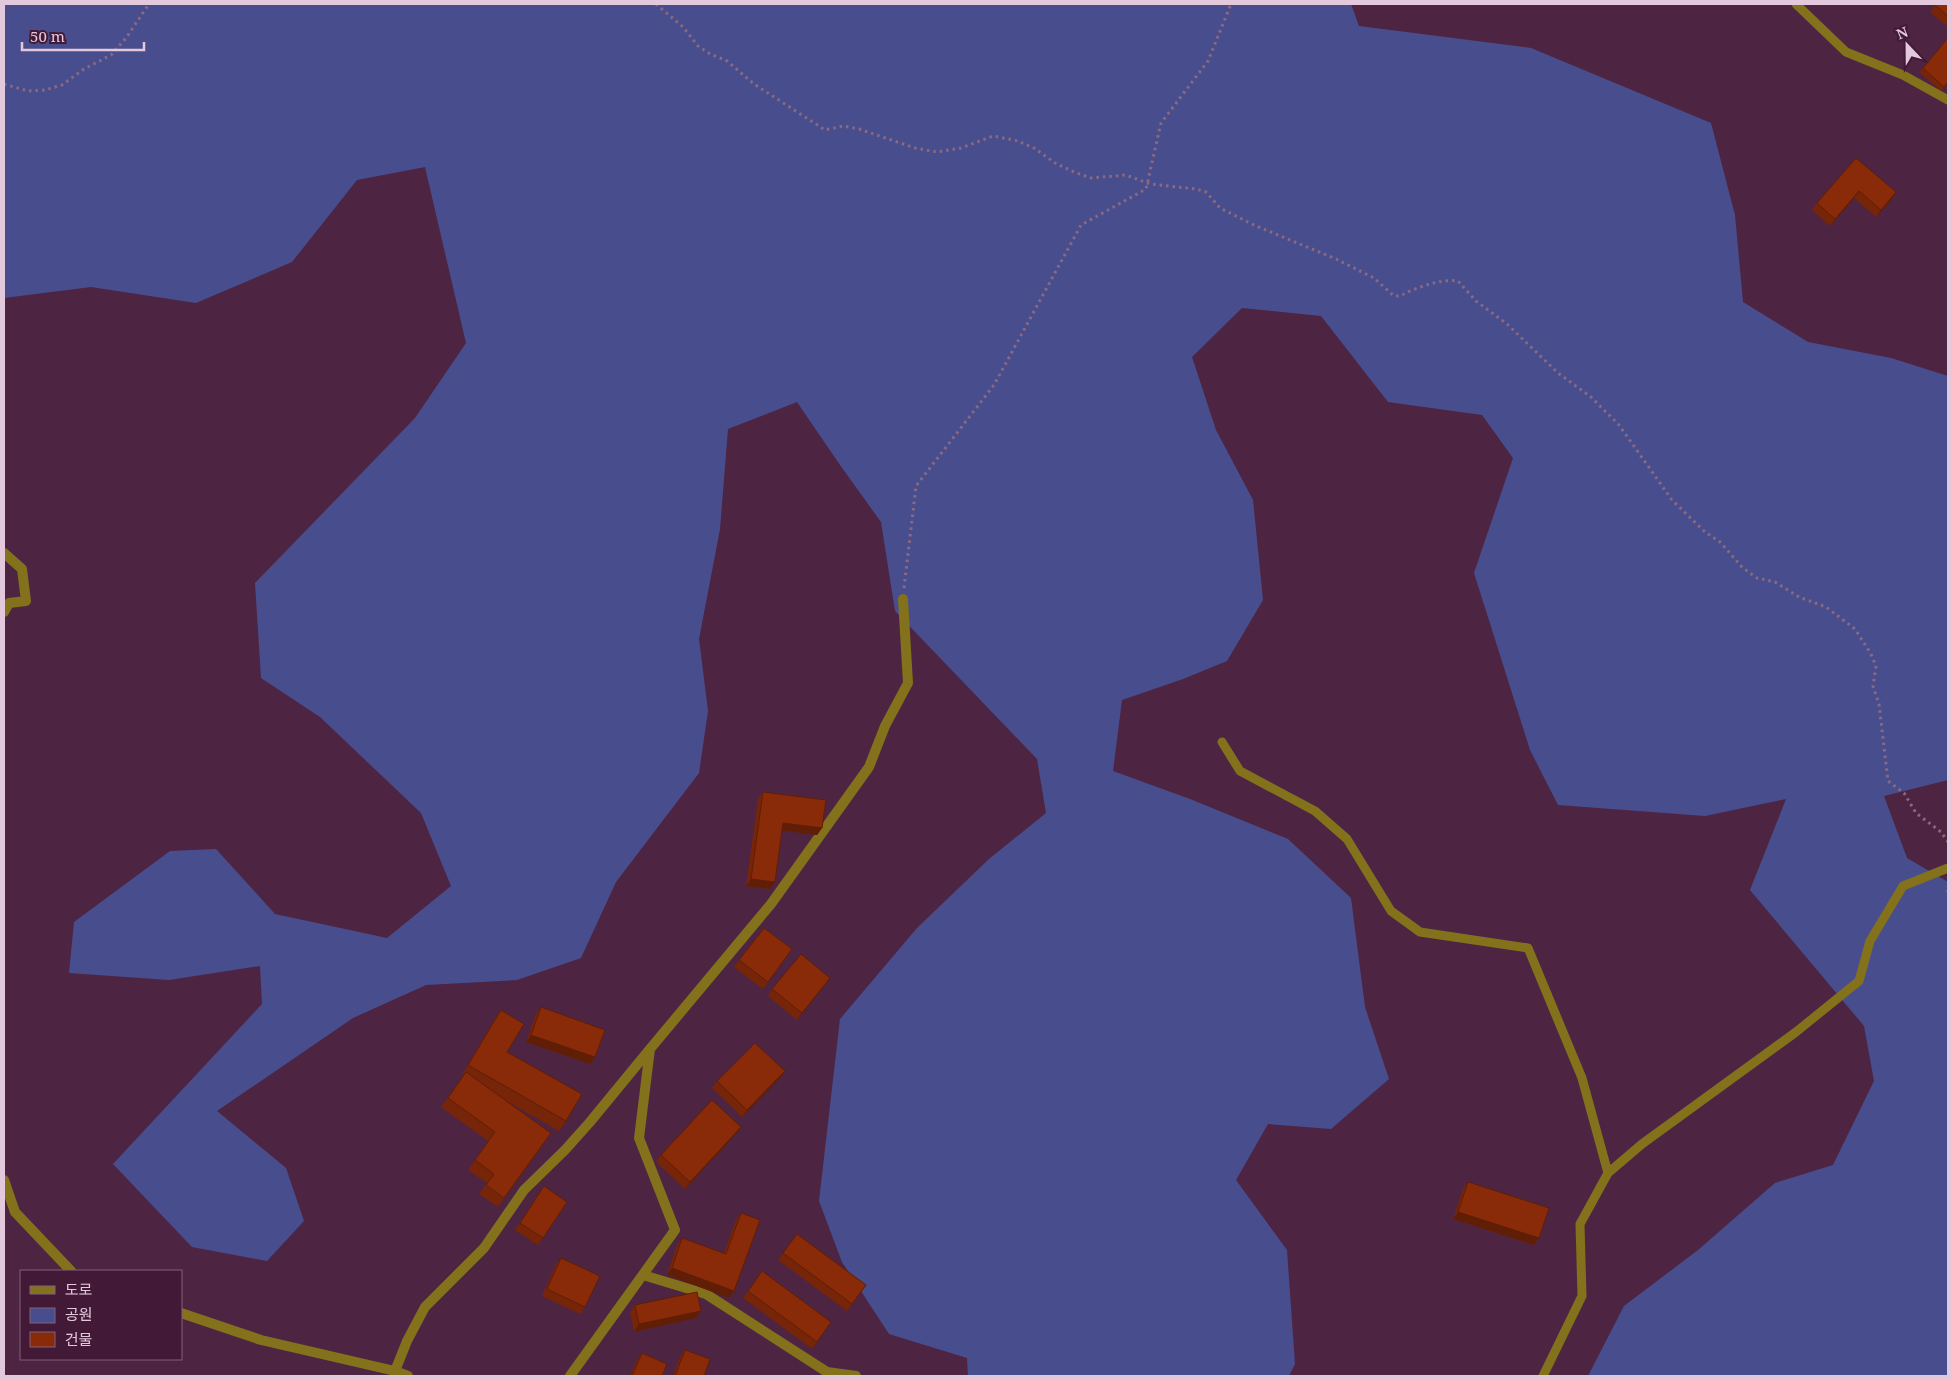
<svg xmlns="http://www.w3.org/2000/svg" width="1952" height="1380" font-family="'Noto Serif','Noto Sans KR',serif">
<style>
.green{fill:#484e8d}
.lines{fill:none;stroke-linecap:round;stroke-linejoin:round}
.path{stroke:#8b6982;stroke-width:3;stroke-dasharray:2.5 4;stroke-linecap:butt}
.service{stroke:#83711c;stroke-width:9}
.minor{stroke:#83711c;stroke-width:10}
.wall{fill:#762508}
.shaded-wall{fill:#601e06}
.building{fill:#892b09;stroke:#601e06}
</style>
<rect width="100%" height="100%" fill="#4d2543"/>
<!-- green -->
<path class="green" d="M4 4H1351L1359 26 1531 48 1711 123 1735 215 1743 302 1808 342 1891 358 1948 376V780L1884 796 1907 858 1948 882V1376H1588L1624 1306 1698 1250 1775 1183 1833 1165 1874 1081 1864 1026 1750 890 1786 799 1705 816 1558 805 1530 750 1474 573 1513 458 1482 415 1388 402 1321 316 1242 308 1192 357 1216 430 1253 500 1263 600 1227 661 1183 679 1122 700 1113 771 1190 799 1288 839 1351 898 1365 1007 1389 1079 1331 1129 1268 1124 1236 1180 1287 1250 1295 1364 1289 1376H968L967 1358 889 1334 842 1262 819 1201 840 1019 917 928 989 859 1046 813 1037 759 895 611 881 522 840 465 797 402 728 429 720 529 699 639 708 711 699 773 616 882 581 958 517 980 426 985 353 1018 217 1111 286 1168 304 1221 267 1261 192 1247 113 1164 262 1004 260 966 169 980 69 973 74 922 170 851 216 849 275 914 387 938 451 886 421 813 320 717 261 678 255 583 415 418 466 343 425 167 357 180 292 262 196 303 91 287 4 298Z"/>
<g class="lines">
<!-- path -->
<path class="path" d="M656 4 683 27 698 46 710 54 727 61 754 84 825 130 843 126 859 129 915 148 937 152 961 148 993 136 1018 141 1034 148 1055 163 1074 172 1091 178 1126 175 1150 184 1196 189 1206 192 1220 208 1254 225 1336 259 1374 278 1394 296C1401 296 1404 294 1410 291 1425 285 1442 279 1458 281L1476 301 1507 324 1558 373 1591 397 1619 425 1672 500 1705 532 1720 542 1743 568 1757 578 1775 582 1799 597 1826 607 1855 629 1871 654 1876 666 1873 686 1879 704 1888 781 1904 793 1916 813 1941 832 1948 842
M4 84 28 91 45 90 62 85 84 69 111 55 126 38 149 4
M904 588 916 486 994 385 1081 225 1146 189 1161 123 1208 61 1231 4
M1948 890V892"/>
<!-- service -->
<path class="service" d="M1796 4 1846 52 1903 75 1948 100
M1222 742 1240 771 1315 811 1347 839 1391 911 1420 932 1528 948 1582 1078 1608 1173
M1543 1376 1582 1296 1580 1224 1608 1173 1642 1144 1796 1032 1859 981 1870 941 1903 886 1948 868"/>
<!-- minor -->
<path class="minor" d="M4 553 22 569 26 601 9 603 4 612
M4 1180 15 1212 71 1271
M643 1275 706 1294 827 1372 856 1376
M181 1313 261 1340 395 1371 408 1376
M395 1371 407 1341 425 1307 484 1248 524 1190 565 1150 590 1122 650 1049
M570 1376 675 1230 639 1138 650 1049 771 904 869 767 885 726 908 683 903 599"/>
</g>
<!-- wall -->
<path class="wall" d="M1936 4H1948V27L1930 12Z
M1923 68 1948 83 1941 91 1919 72Z
M1856 158 1896 192 1891 200 1876 217 1854 198 1830 226 1812 210 1817 203Z
M763 792 822 828 817 835 782 830 770 889 746 886 758 799Z
M787 956 763 989 734 967 739 960Z
M830 978 797 1020 768 996 772 989Z
M541 1007 595 1057 590 1064 526 1042 536 1014Z
M501 1010 507 1052 566 1121 559 1131 503 1099 551 1133 498 1207 479 1194 487 1183 468 1170 488 1141 441 1107 464 1076 462 1075 494 1020Z
M780 1078 742 1117 712 1088 717 1081Z
M741 1127 736 1134 685 1189 656 1162 661 1155Z
M1468 1182 1539 1238 1534 1245 1453 1219 1463 1189Z
M544 1186 567 1202 538 1245 515 1230Z
M741 1213 734 1291 729 1298 667 1275 677 1245 682 1238 724 1253 736 1220Z
M797 1234 866 1285 847 1311 778 1260Z
M561 1258 585 1307 580 1314 542 1296 556 1265Z
M762 1271 831 1322 812 1349 743 1298Z
M635 1305 701 1311 696 1318 634 1332 630 1312Z
M685 1350 704 1376H673L680 1357Z
M642 1353 662 1376H630L637 1360Z"/>
<!-- shaded-wall -->
<path class="shaded-wall" d="M1859 191 1854 198 1830 226 1835 219Z
M1896 192 1891 200 1876 217 1881 210Z
M783 823 822 828 817 835 778 830Z
M751 879 775 882 770 889 746 886Z
M830 978 825 985 797 1020 802 1013Z
M531 1035 595 1057 590 1064 526 1042Z
M785 1071 780 1078 742 1117 747 1110Z
M741 1127 736 1134 685 1189 690 1182Z
M1458 1212 1539 1238 1534 1245 1453 1219Z
M672 1268 734 1291 729 1298 667 1275Z
M701 1311 696 1318 634 1332 639 1324Z"/>
<!-- building -->
<path class="building" d="M1936 4H1948V16L1935 5Z
M1948 38V82L1944 87 1923 68Z
M1856 158 1896 192 1881 210 1859 191 1835 219 1817 203Z
M763 792 826 800 822 828 783 823 775 882 751 879Z
M764 928 792 949 768 982 739 960Z
M801 954 830 978 802 1013 772 989Z
M541 1007 605 1030 595 1057 531 1035Z
M501 1010 524 1024 507 1052 582 1094 566 1121 468 1065Z
M755 1043 785 1071 747 1110 717 1081Z
M466 1072 551 1133 504 1198 486 1185 494 1174 475 1160 495 1132 448 1098Z
M712 1100 741 1127 690 1182 661 1155Z
M1468 1182 1549 1208 1539 1238 1458 1212Z
M544 1186 567 1202 543 1238 520 1223Z
M741 1213 760 1220 734 1291 672 1268 682 1238 726 1254Z
M797 1234 866 1285 852 1304 783 1253Z
M561 1258 600 1276 585 1307 547 1289Z
M762 1271 831 1322 817 1342 748 1291Z
M697 1292 701 1311 639 1324 635 1305Z
M685 1350 710 1359 704 1376H675Z
M642 1353 667 1364 662 1376H632Z"/>
<!-- border -->
<rect width="1952" height="1380" fill="none" stroke="#e3c9db" stroke-width="10"/>
<!-- legend -->
<rect x="20" y="1270" width="162" height="90" fill="#421a38" stroke="#826079"/>
<rect x="30" y="1286" width="25" height="8" fill="#83711c" stroke="#826079"/>
<text x="65" y="1295" font-size="15" fill="#e3c9db">도로</text>
<rect x="30" y="1308" width="25" height="15" fill="#484e8d" stroke="#826079"/>
<text x="65" y="1320" font-size="15" fill="#e3c9db">공원</text>
<rect x="30" y="1332" width="25" height="15" fill="#892b09" stroke="#826079"/>
<text x="65" y="1345" font-size="15" fill="#e3c9db">건물</text>
<!-- north arrow -->
<g transform="translate(1907 45) rotate(338)" stroke="#421a38" stroke-width="4" paint-order="stroke">
<path d="M0-4L9 19L0 12L-9 19Z" fill="#e3c9db"/>
<text y="-8" font-size="14" font-weight="bold" text-anchor="middle" fill="#e3c9db">N</text>
</g>
<!-- scale -->
<path d="M22 42v8h122v-8" fill="none" stroke="#e3c9db" stroke-width="2.5"/>
<text x="30" y="42" font-size="15" fill="#e3c9db" stroke="#421a38" stroke-width="4" paint-order="stroke">50 m</text>
</svg>
